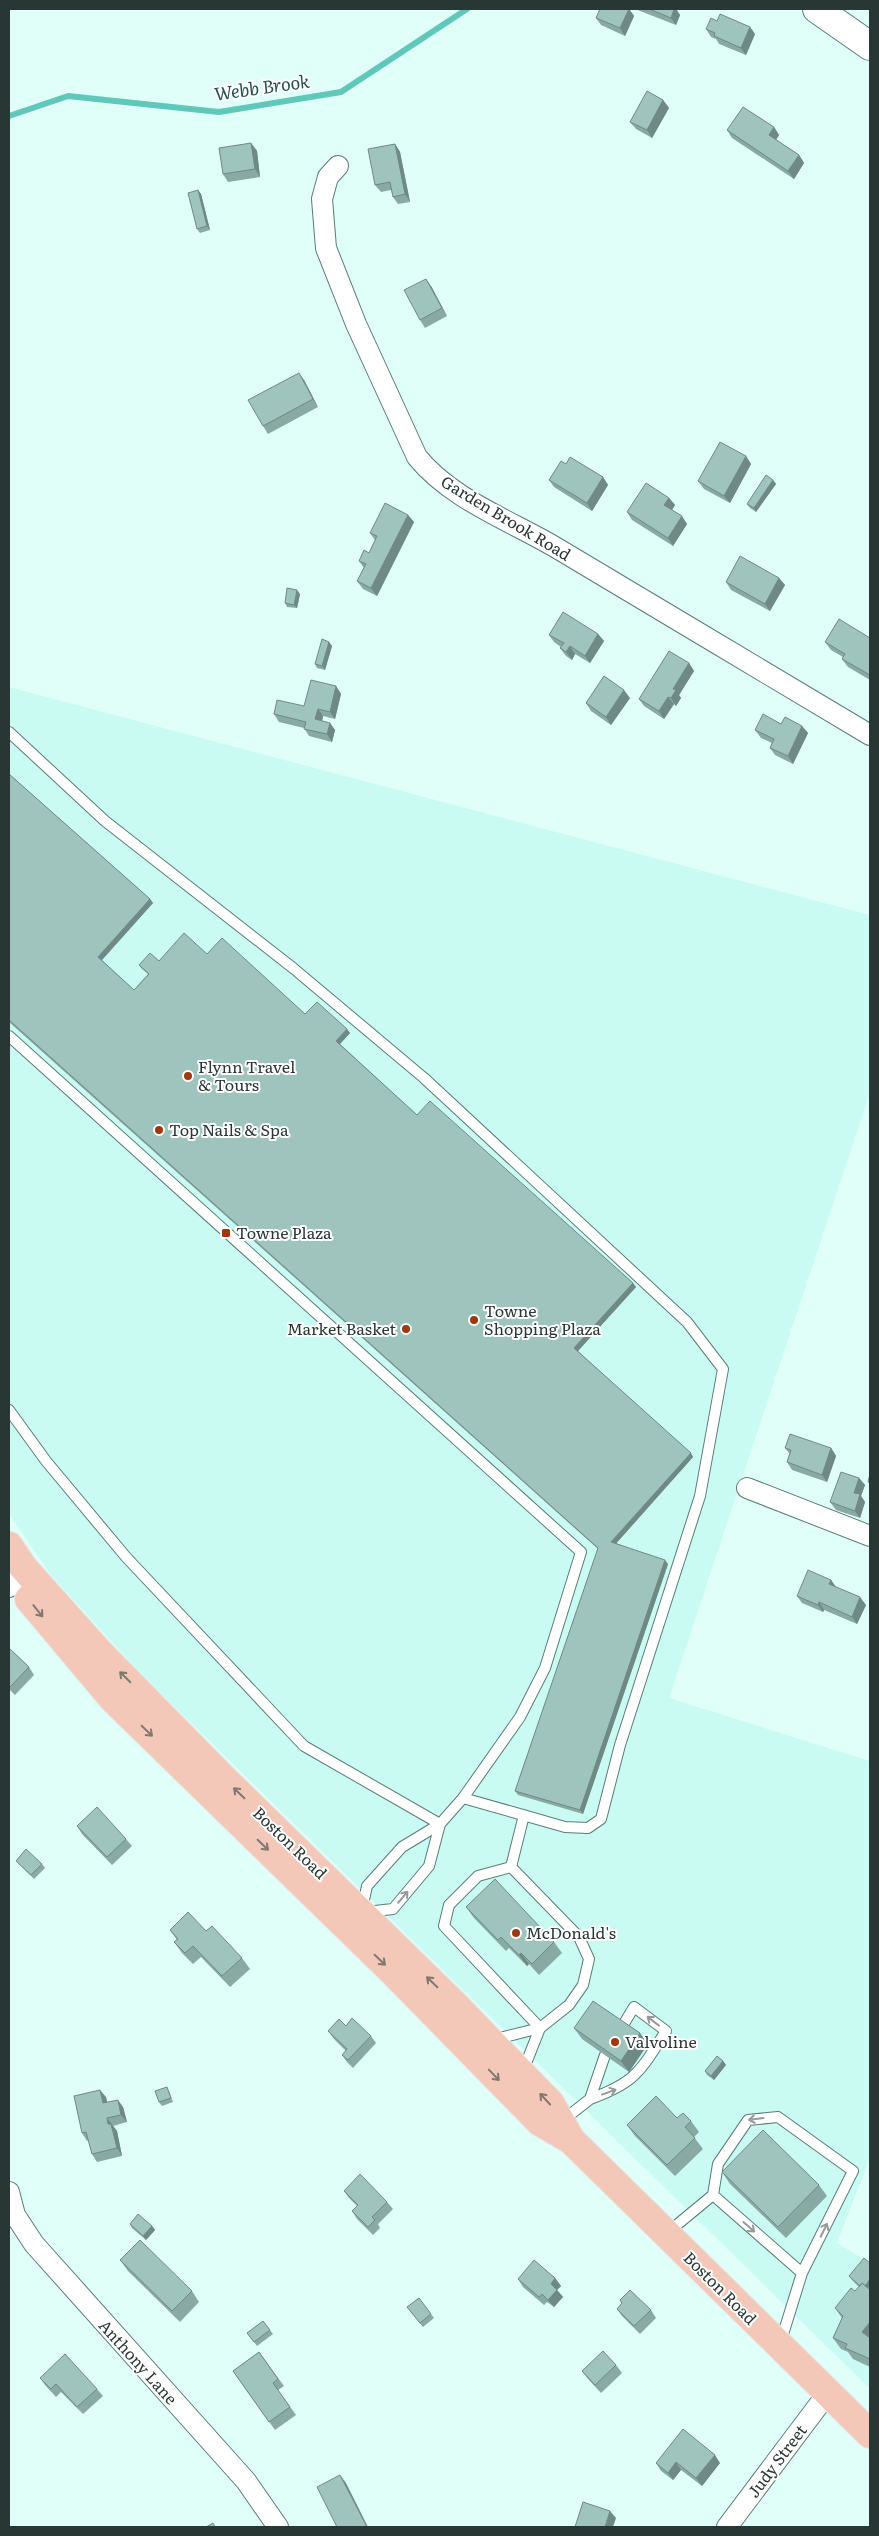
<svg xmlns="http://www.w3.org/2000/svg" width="879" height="2536" font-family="Literata,serif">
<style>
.built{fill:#cafbf3}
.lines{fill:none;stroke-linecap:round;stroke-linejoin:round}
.stream{stroke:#60c8ba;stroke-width:6}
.lane-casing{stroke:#597c77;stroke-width:12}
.street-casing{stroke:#597c77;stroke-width:22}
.secondary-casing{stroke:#597c77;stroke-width:30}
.primary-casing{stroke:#e5e7e7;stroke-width:30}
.lane{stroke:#fff;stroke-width:10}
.street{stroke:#fff;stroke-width:20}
.secondary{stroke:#fff;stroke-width:28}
.primary{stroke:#f3c8b9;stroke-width:28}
.wall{fill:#89a9a3}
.shaded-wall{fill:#6f8985}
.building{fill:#9fc4be;stroke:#6f8985}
.oneway{stroke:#837870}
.oneway2{stroke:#949b9a}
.poi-dot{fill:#9e380f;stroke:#fff;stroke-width:2}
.labels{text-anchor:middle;stroke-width:4;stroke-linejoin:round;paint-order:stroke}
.street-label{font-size:16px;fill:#283734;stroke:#fff}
.poi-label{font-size:16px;fill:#283734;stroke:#fff;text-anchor:start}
.water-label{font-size:18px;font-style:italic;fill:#23514a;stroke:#fff}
</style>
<rect width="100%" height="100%" fill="#e0fff9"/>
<!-- built -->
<path class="built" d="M9 687 870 915V1093L669 1698 870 1761V2158L837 2243 870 2263V2389L141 1674 50 1574 9 1513Z"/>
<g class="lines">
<!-- stream -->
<path class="stream" d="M9 116 68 96 219 112 341 92 467 9"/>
<defs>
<path id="lane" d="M9 732 105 821 293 968 424 1078 687 1322 723 1369 700 1496 620 1745 601 1819 588 1828 565 1827 463 1798
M9 1036 581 1552 545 1668 520 1717 463 1798 440 1824 402 1847 367 1886 362 1909
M9 1410 46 1461 126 1557 304 1746 440 1824
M511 1867 579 1937 589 1959 583 1985 569 2005 540 2028 444 1926 449 1905 478 1876Z
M511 1867 524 1815
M366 1912 393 1909 429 1866 440 1824
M492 2040 540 2028 523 2071
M605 2055 590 2099C637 2082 640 2071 666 2031L634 2007 622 2027
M562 2121 590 2099
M713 2195 802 2273
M667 2233 713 2195 718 2164 748 2120 778 2117 853 2171 802 2273 780 2344"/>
<path id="street" d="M338 166 328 177 322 199 326 248 356 324 417 457C451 499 509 520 555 547 660 610 765 672 870 735
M747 1488 870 1536
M9 1587 14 1579
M9 2192 15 2215 34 2244 246 2481 278 2527
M727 2527 827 2394"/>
<path id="secondary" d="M817 9 870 46"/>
<path id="primary" d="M9 1546 23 1567 99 1652 225 1780 454 2004 550 2103 571 2140 870 2434
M29 1599 113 1699 394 1973 540 2122 571 2140"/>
</defs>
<!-- lane casing -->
<use href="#lane" class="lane-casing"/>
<!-- street casing -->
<use href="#street" class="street-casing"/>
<!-- secondary casing -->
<use href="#secondary" class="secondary-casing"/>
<!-- primary casing -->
<use href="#primary" class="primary-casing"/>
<!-- lane -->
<use href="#lane" class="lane"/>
<!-- street -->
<use href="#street" class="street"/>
<!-- secondary -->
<use href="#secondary" class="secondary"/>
<!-- primary -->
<use href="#primary" class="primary"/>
</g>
<!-- wall -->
<path class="wall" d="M600 9H629L634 16 625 36 601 25 596 18Z
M635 9H676L680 15 676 25Z
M717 21 750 27 755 34 746 55 719 44 716 39 711 37 706 29Z
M663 100 669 108 652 138 636 129 630 122Z
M774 127 779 135 776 140 799 155 804 163 794 179 732 138 727 130Z
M251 143 257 151 260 177 228 182 223 174Z
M395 144 400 152 410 202 398 204 393 197 391 190 381 192 375 185Z
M198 190 201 194 210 230 200 233 197 229Z
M431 286 447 316 425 328 420 320Z
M304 380 318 407 268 434 263 426Z
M746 456 751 464 730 503 704 489 698 481Z
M566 464 603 477 608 485 592 511 554 487 549 480Z
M773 480 776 484 756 512 750 508 747 504Z
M669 498 675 505 672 510 687 524 673 546 632 520 627 512Z
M408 515 414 522 377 596 363 589 357 581 364 568 359 561 369 553 375 540 370 533Z
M779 578 785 585 770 611 731 590 726 582Z
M300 594 297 608 287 607 285 603Z
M598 634 604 641 590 663 575 654 572 660 566 656 560 648 561 647 554 642 549 635Z
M870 638V680L848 667 842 659 843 657 831 650 825 642Z
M329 642 332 646 325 670 317 668 315 664Z
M689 663 694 671 679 695 681 698 676 706 674 704 664 719 644 706 639 699Z
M336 686 341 694 335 719 323 716 322 721 330 723 335 730 332 742 309 736 304 728 279 722 274 714 304 706Z
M630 698 611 725 591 711 586 703Z
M781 724 802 726 808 733 793 764 775 755 770 748 772 743 761 738 755 730Z
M9 774 150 899 153 903 102 960 134 990 148 974 142 969 139 965 159 961 207 954 305 1014 350 1033 340 1044 417 1115 633 1283 636 1287 578 1351 693 1457 616 1543 668 1564 583 1814 518 1795 515 1791 598 1549 9 1022Z
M785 1448H831L836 1456 827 1482 792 1470 787 1462 790 1454Z
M859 1478 865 1485 861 1496 865 1502 860 1518 836 1510 830 1502Z
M831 1580 835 1586 866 1605 857 1624 824 1610 823 1612 802 1603 797 1596Z
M9 1648 29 1667 34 1675 15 1695 9 1689Z
M77 1826 126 1839 132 1846 112 1865 82 1834Z
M16 1861 42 1864 45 1868 34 1879Z
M466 1907 554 1942 562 1953 539 1975 529 1964 527 1966 509 1948 506 1951 474 1918Z
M170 1930 206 1931 242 1958 250 1969 230 1987 201 1957 193 1964 182 1953 174 1942 177 1940Z
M346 2026 371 2036 376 2043 353 2068 347 2062 342 2055 346 2051 334 2039 328 2031Z
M574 2028 648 2044 629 2072 582 2039Z
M723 2061 726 2065 714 2080 707 2075 705 2071Z
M169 2091 173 2102 162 2106 159 2102Z
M106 2097 107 2102 123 2107 127 2122 113 2126 117 2131 122 2156 97 2162 92 2154 88 2140 87 2141 82 2133Z
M677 2118 691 2121 699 2132 694 2137 703 2149 675 2176 635 2136 627 2125Z
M722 2172 819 2185 827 2196 786 2238 730 2184Z
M344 2191 387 2202 393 2209 378 2224 380 2228 373 2235 357 2219 352 2211 357 2206 349 2198Z
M130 2224 152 2226 155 2230 146 2240 132 2228Z
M120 2260 192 2291 199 2302 180 2322 128 2271Z
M849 2276 870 2286 868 2288 870 2290V2289V2367L853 2359 848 2352 841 2349 833 2338 842 2318 835 2308 855 2291 859 2287 852 2280Z
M555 2278 561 2286 557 2290 563 2297 554 2307 547 2302 544 2305 523 2287 518 2279Z
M419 2298 434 2318 423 2327 407 2307Z
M620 2300 651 2310 656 2318 640 2334 622 2316 617 2309 622 2304Z
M263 2321 273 2334 257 2346 247 2333Z
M259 2352 284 2386 278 2390 296 2415 275 2430 233 2371Z
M616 2365 622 2373 601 2393 588 2379 582 2371Z
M40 2378 97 2389 103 2396 83 2414 61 2392 56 2397 45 2385Z
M656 2463H720L702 2486 681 2470 673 2480 661 2471Z"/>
<!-- shaded-wall -->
<path class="shaded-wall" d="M629 9 634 16 625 36 620 28Z
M674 9H676L680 15 676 25 671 18Z
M750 27 755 34 746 55 741 48Z
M663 100 669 108 652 138 647 130Z
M774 127 779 135 774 143 769 135Z
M251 143 257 151 260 177 255 169Z
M395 144 400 152 410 202 405 194Z
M799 155 804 163 794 179 788 171Z
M198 190 201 194 210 230 207 226Z
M426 279 431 286 447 316 442 308Z
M299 373 304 380 318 407 313 399Z
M746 456 751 464 730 503 724 496Z
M603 477 608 485 592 511 587 503Z
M773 480 776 484 756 512 754 508Z
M669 498 675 505 670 513 664 505Z
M408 515 414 522 377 596 371 588Z
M682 516 687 524 673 546 668 538Z
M779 578 785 585 770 611 765 604Z
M297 590 300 594 297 608 294 605Z
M598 634 604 641 590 663 585 656Z
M329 642 332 646 325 670 322 666Z
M570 646 575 654 572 660 566 652Z
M689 663 694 671 679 695 681 698 676 706 671 698 673 689Z
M336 686 341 694 335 719 330 712Z
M624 690 630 698 611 725 606 717Z
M668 697 674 704 664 719 659 711Z
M318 709 323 716 321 727 315 719Z
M330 723 335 730 332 742 327 734Z
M802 726 808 733 793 764 788 756Z
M150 899 153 903 101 961 98 957Z
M347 1029 350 1033 339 1045 336 1041Z
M633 1283 636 1287 577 1352 574 1348Z
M831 1448 836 1456 827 1482 822 1475Z
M691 1453 693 1457 614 1546 611 1542Z
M859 1478 865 1485 861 1496 865 1502 860 1518 855 1511 854 1493Z
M665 1560 668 1564 583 1814 580 1810Z
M831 1580 836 1587 829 1584Z
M860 1597 866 1605 857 1624 852 1617Z
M819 1602 824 1610 823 1612 818 1605Z
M521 1953 529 1964 527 1966 519 1955Z
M640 2033 648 2044 629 2072 621 2061Z
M723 2061 726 2065 714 2080 711 2076Z
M100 2090 106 2097 109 2111 103 2103Z
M118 2100 123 2107 127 2122 121 2115Z
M107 2118 117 2131 122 2156 117 2148 108 2124Z
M152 2226 155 2230 146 2240 143 2236Z
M555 2278 561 2286 557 2290 563 2297 554 2307 548 2300 551 2284Z
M870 2279V2286L865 2292 863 2288Z
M870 2322V2343L862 2332Z
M715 2455 720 2463 702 2486 696 2478Z
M676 2462 681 2470 673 2480 668 2473Z
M340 2475 346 2483 368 2527H367Z
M610 2511 616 2518 613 2527H605Z"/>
<!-- building -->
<path class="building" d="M600 9H629L620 28 596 18Z
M649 9H674L671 18Z
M720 14 750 27 741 48 714 36 715 33 706 29 711 18 717 21Z
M647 91 663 100 647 130 630 122Z
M743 107 774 127 769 135 799 155 788 171 727 130Z
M251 143 255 169 223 174 219 148Z
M395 144 405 194 393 197 390 182 375 185 368 149Z
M198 190 207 226 197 229 188 193Z
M426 279 442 308 420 320 404 290Z
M299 373 313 399 263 426 248 400Z
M720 442 746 456 724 496 698 481Z
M570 457 603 477 587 503 549 480 561 461 566 464Z
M766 475 773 480 754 508 747 504Z
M646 483 669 498 664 505 682 516 668 538 627 512Z
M385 503 408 515 371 588 357 581 366 564 359 561 364 550 369 553 377 536 370 533Z
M740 556 779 578 765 604 726 582Z
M287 588 297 590 294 605 285 603Z
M563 612 598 634 585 656 570 646 566 652 560 648 564 643 549 635Z
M839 619 870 638V675L842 659 845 654 825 642Z
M322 639 329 642 322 666 315 664Z
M669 651 689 663 673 689 676 690 671 698 668 697 659 711 639 699Z
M604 676 624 690 606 717 586 703Z
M311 680 336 686 330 712 318 709 315 719 330 723 327 734 304 729 306 722 274 714 277 700 304 706Z
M763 714 781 724 785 717 802 726 788 756 770 748 774 739 755 730Z
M9 774 150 899 98 957 134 990 149 974 139 965 150 953 159 961 184 933 207 954 222 938 305 1014 317 1002 347 1029 336 1041 417 1115 430 1101 633 1283 574 1348 691 1453 611 1542 665 1560 580 1810 515 1791 598 1548 9 1020Z
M790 1434 831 1448 822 1475 787 1462 791 1450 785 1448Z
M841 1472 859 1478 854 1493 860 1494 855 1511 830 1502Z
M870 1474V1483L868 1482Z
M808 1570 831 1580 829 1584 860 1597 852 1617 819 1602 818 1605 797 1596Z
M9 1648 29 1667 10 1687 9 1686Z
M97 1807 126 1839 107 1857 77 1826Z
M26 1849 42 1864 31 1875 16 1861Z
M495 1879 554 1942 532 1964 521 1953 519 1955 501 1937 498 1940 466 1907Z
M188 1912 206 1931 212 1926 242 1958 222 1976 193 1946 185 1953 174 1942 178 1939 170 1930Z
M593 2001 640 2033 621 2061 574 2028Z
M352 2018 371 2036 348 2060 342 2055 347 2049 328 2031 339 2019 346 2026Z
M717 2056 723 2061 711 2076 705 2071Z
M167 2087 171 2098 159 2102 155 2091Z
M100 2090 103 2103 118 2100 121 2115 107 2118 108 2124H111L117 2148 92 2154 86 2132 82 2133 74 2096Z
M656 2096 677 2118 683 2113 691 2121 685 2127 695 2138 667 2165 627 2125Z
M763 2130 819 2185 778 2227 722 2172Z
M360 2174 387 2202 372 2217 375 2220 368 2227 352 2211 358 2205 344 2191Z
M138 2214 152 2226 143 2236 130 2224Z
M140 2240 192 2291 172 2311 120 2260Z
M864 2258 870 2263V2279L865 2286 862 2283 860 2286 849 2276Z
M534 2260 555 2278 551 2284 557 2290 548 2300 542 2294 539 2297 518 2279Z
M862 2283 870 2290V2289V2322L862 2332 870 2338V2359L845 2348 847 2344 833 2338 843 2316 835 2308 851 2288 855 2291Z
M630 2290 651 2310 634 2326 617 2309 622 2303 620 2300Z
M419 2298 431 2314 420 2323 407 2307Z
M263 2321 270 2330 254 2342 247 2333Z
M603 2351 616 2365 595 2385 582 2371Z
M259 2352 278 2379 273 2383 290 2407 269 2422 233 2371Z
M65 2354 97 2389 77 2407 56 2384 51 2389 40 2378Z
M683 2429 715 2455 696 2478 676 2462 668 2473 656 2463Z
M340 2475 367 2527H337L317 2487Z
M583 2502 610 2511 605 2527H575Z
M213 2523 215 2527H206Z"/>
<!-- one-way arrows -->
<defs><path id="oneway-shaft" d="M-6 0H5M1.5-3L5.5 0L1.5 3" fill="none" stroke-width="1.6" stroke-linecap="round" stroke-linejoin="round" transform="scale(1.25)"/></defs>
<g class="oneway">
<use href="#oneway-shaft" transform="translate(38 1611) rotate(51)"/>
<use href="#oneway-shaft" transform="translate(125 1677) rotate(-135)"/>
<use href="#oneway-shaft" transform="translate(147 1731) rotate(44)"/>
<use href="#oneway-shaft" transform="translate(239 1793) rotate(-136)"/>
<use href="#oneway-shaft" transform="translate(263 1845) rotate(44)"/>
<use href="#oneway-shaft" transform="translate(380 1960) rotate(44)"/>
<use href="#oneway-shaft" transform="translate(432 1982) rotate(-136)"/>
<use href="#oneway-shaft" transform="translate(494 2075) rotate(46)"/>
<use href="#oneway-shaft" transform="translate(545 2099) rotate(-133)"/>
</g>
<g class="oneway2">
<use href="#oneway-shaft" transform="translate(403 1897) rotate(-50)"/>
<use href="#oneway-shaft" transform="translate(653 2021) rotate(-142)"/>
<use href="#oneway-shaft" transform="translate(609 2092) rotate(-20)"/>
<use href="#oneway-shaft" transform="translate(756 2119) rotate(173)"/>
<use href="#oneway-shaft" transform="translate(749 2227) rotate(41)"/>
<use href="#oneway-shaft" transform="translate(824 2230) rotate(-64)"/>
</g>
<!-- markers -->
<g class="poi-dot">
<circle cx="188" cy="1076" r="5"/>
<circle cx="159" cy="1130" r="5"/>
<rect x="221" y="1228" width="10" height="10" rx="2.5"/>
<circle cx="474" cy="1320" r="5"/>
<circle cx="406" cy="1329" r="5"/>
<circle cx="516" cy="1933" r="5"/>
<circle cx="615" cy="2042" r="5"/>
</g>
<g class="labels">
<!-- street labels -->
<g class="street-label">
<text transform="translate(506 518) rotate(31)" y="6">Garden Brook Road</text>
<text transform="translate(290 1843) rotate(44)" y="6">Boston Road</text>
<text transform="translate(720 2288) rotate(45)" y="6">Boston Road</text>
<text transform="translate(138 2362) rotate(48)" y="6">Anthony Lane</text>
<text transform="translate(777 2461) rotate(-53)" y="6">Judy Street</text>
</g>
<!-- poi labels -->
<g class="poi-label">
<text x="198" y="1073">Flynn Travel<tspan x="198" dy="18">&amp; Tours</tspan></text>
<text x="169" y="1136">Top Nails &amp; Spa</text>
<text x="236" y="1239">Towne Plaza</text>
<text x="484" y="1317">Towne<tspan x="484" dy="18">Shopping Plaza</tspan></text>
<text x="396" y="1335" text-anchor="end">Market Basket</text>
<text x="526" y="1939">McDonald's</text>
<text x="625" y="2048">Valvoline</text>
</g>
<!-- water labels -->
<g class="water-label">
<text transform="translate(262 88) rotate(-8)" y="6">Webb Brook</text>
</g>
</g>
<!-- border -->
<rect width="879" height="2536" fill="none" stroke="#283734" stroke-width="20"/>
</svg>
